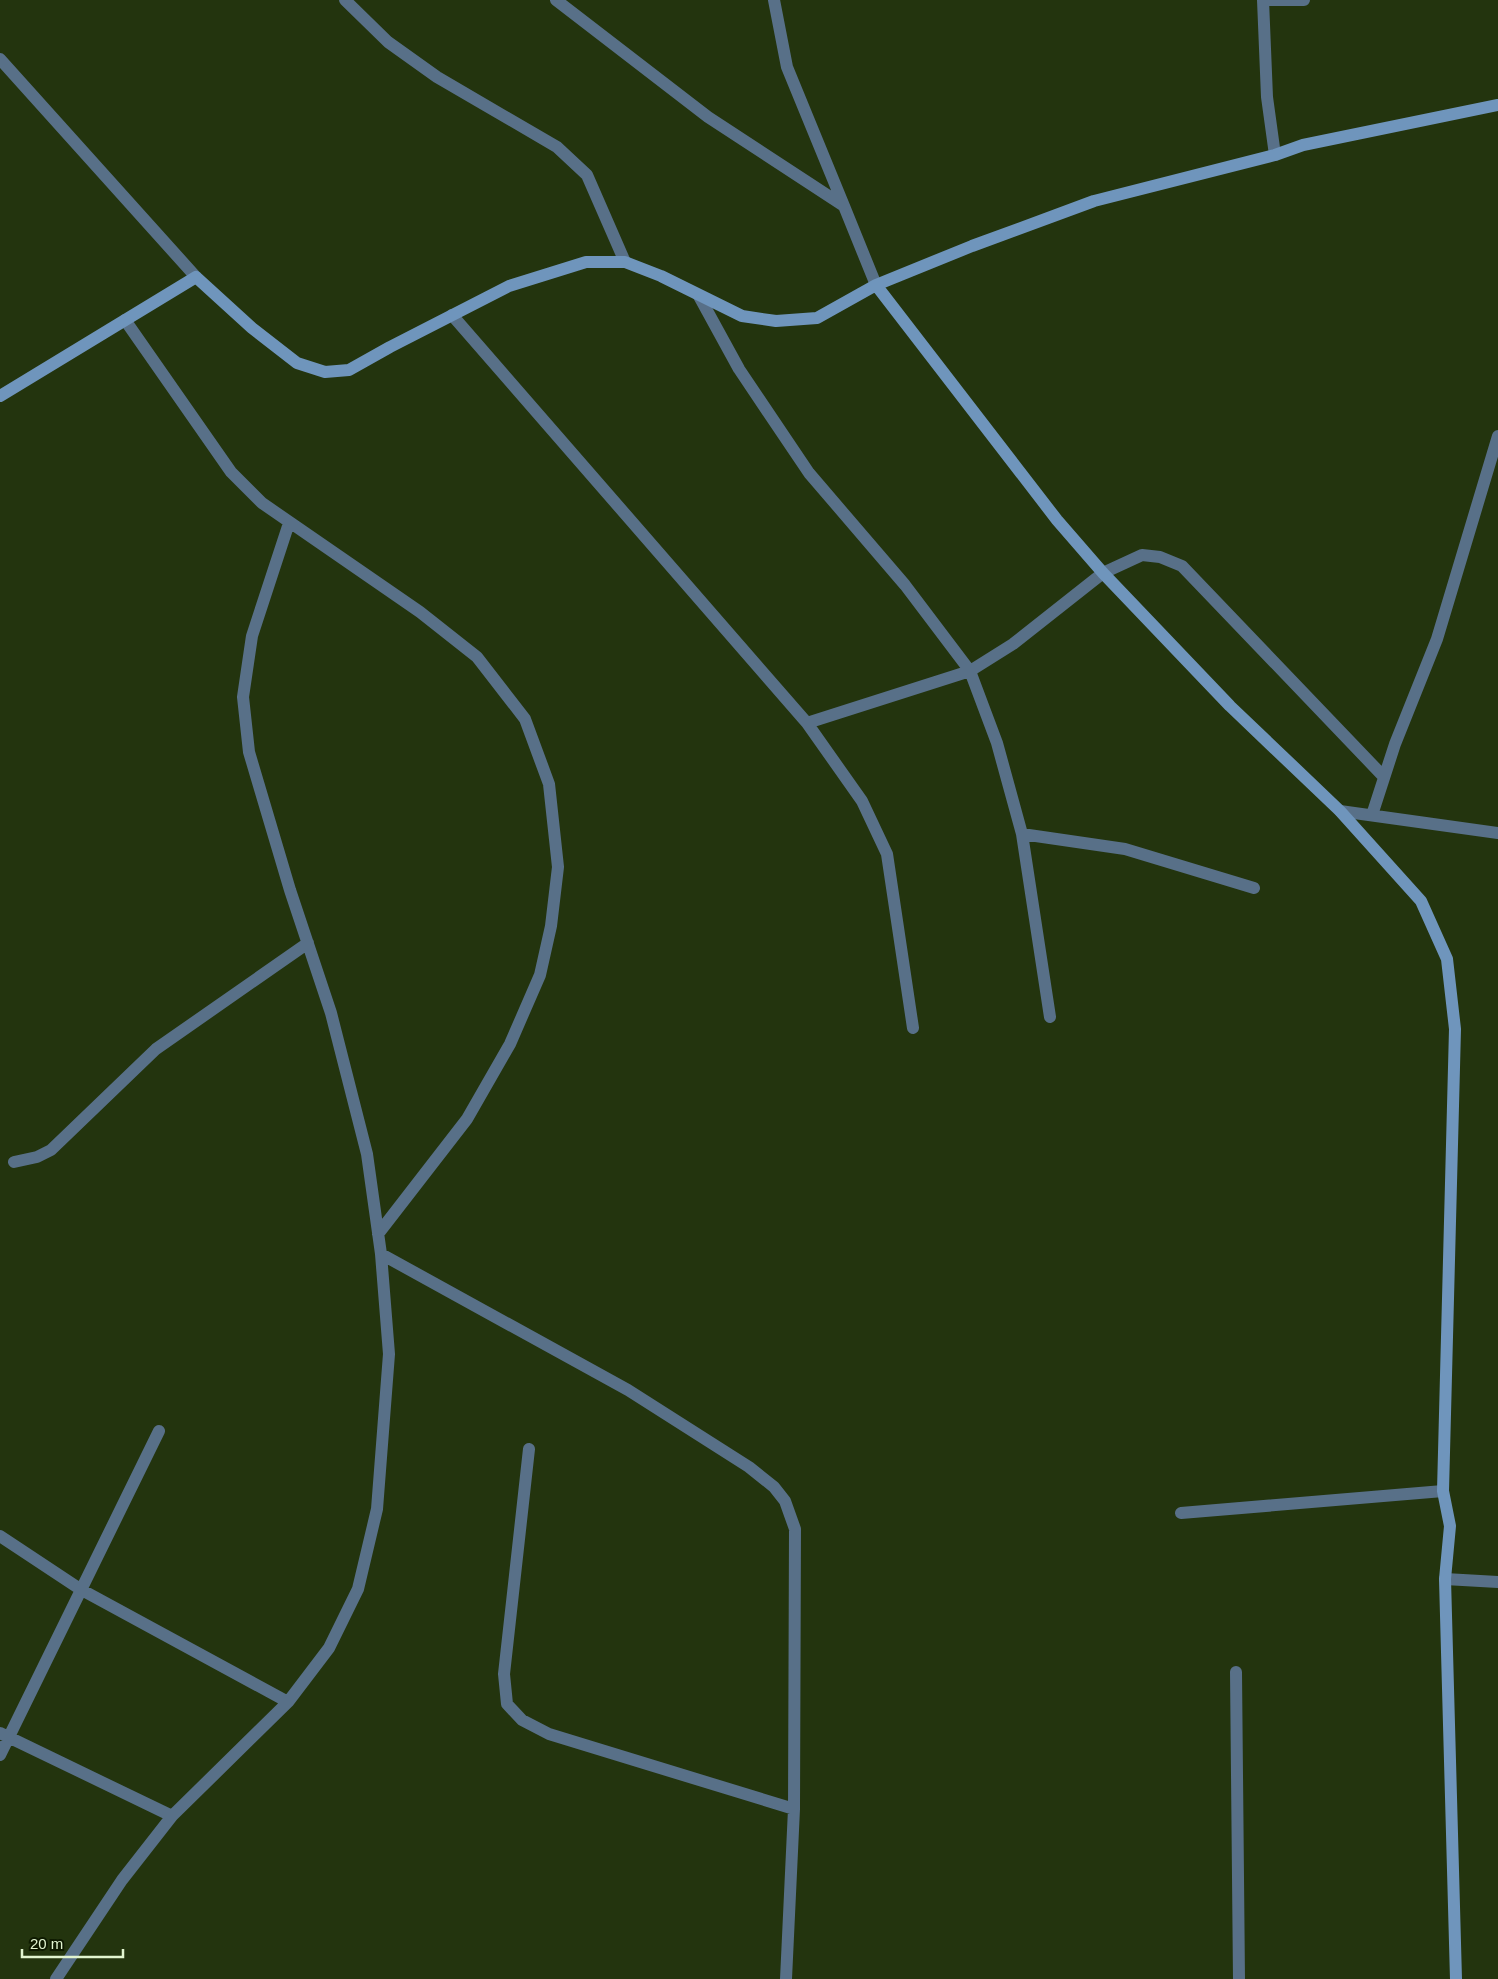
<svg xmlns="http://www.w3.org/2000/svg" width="1498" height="1979" font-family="Helvetica,sans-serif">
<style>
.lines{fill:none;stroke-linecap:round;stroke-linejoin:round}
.street{stroke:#587088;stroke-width:12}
.secondary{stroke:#6f95bc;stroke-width:12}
</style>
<rect width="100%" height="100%" fill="#23340e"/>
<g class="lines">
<!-- street -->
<path class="street" d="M345 0 388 42 437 77 557 147 587 175 625 262
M556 0 708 117 844 206 876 285
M774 0 787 67 844 206
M1263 0 1267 97 1275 155
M1266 0H1304
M0 59 196 277
M699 296 739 369 809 473 905 585 970 671 997 743 1022 834 1050 1017
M452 315 807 723 862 801 887 854 913 1028
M125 320 231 472 262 503 420 612 477 657 525 719 549 784 558 867 551 926 540 975 510 1044 467 1119 378 1234
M807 723 970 671 1013 644 1103 573 1142 555 1160 557 1182 566 1384 777
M1340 811 1498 833
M1372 815 1395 744 1437 639 1498 436
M1022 834 1125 849 1254 888
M14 1162 37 1157 51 1150 156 1049 308 943
M381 1254 628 1390 749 1467 774 1487 785 1501 795 1529 794 1809 786 1979
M529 1449 504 1674 507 1704 522 1720 549 1734 794 1809
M1181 1513 1443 1491
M0 1536 80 1589 288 1702
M1445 1579 1498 1582
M1236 1672 1239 1979
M0 1733 172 1816
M0 1755 159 1431
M56 1979 122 1880 172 1816 288 1702 329 1648 358 1589 377 1509 389 1354 381 1254 367 1154 331 1013 290 890 249 752 243 697 252 636 289 523"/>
<!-- secondary -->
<path class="secondary" d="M876 285 1057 520 1103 573 1230 706 1340 811 1421 901 1447 959 1455 1029 1443 1491 1450 1526 1445 1579 1456 1979
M0 396 196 277 252 328 297 363 325 372 349 370 390 347 509 286 586 262H625L661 276 742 316 776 321 817 318 876 285 972 246 1094 201 1275 155 1303 145 1498 105"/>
</g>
<!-- scale -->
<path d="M22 1949v8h101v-8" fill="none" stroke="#e1f4cf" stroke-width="2.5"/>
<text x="30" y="1949" font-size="15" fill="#e1f4cf" stroke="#0e1a00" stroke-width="4" paint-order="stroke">20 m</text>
</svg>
